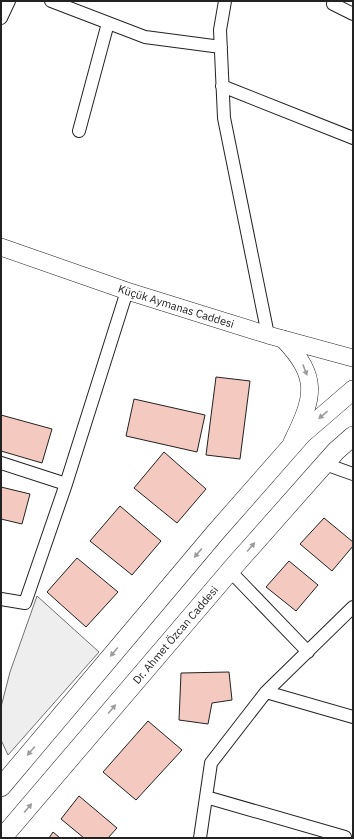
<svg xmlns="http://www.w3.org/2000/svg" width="354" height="839" font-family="'IBM Plex Sans',sans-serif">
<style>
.green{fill:#eee;stroke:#6f6f6f}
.building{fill:#f3c9c0;stroke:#222}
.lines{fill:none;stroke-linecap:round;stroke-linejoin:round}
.street-casing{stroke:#222;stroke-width:14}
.secondary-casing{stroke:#222;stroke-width:18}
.primary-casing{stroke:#222;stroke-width:20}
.street{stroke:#fff;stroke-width:12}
.secondary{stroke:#fff;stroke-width:17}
.primary{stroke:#fff;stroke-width:19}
.oneway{fill:#9c9c9c}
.labels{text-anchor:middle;stroke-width:3;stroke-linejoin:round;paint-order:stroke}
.street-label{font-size:11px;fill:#222;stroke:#fff}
</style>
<rect width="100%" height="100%" fill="#fff"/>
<!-- green -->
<path class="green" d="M37 596 99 652 8 755 1 740V707L10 672Z"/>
<!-- building -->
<path class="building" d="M216 377 250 381 240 459 206 455Z
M134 399 205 415 197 452 126 436Z
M1 415 52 429 42 463 1 451Z
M164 452 206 489 177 523 134 488Z
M1 487 30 494 22 524 1 519Z
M120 506 161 541 132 575 90 541Z
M324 518 353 542V546L332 571 300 544Z
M77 558 118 592 86 627 47 592Z
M289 561 318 585 296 611 266 587Z
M229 672 232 700 212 703 208 724 179 720 181 673Z
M148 721 182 750 136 800 103 772Z
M79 796 117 828 108 838H84L61 819Z
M53 832 60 838H49Z"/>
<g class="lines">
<defs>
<path id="street" d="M51 1 145 37 221 47
M225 1 220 30 224 118 268 335
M333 4 353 14
M1 18 9 1
M222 86 353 138
M79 131 108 23
M1 463 66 484
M325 464 353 474
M230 571 308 652
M1 599 25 603 66 484 127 291
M266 692 353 717
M206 797 345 837
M200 838 211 763 266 692 353 607"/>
<g id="secondary">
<path id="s1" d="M1 247 127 291 268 335 353 358"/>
<path d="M283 339C320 378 314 397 292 442"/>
</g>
<g id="primary">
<path d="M1 787 215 533 302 434 353 390"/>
<path id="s2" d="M2 838 235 565 336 451 353 436"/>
</g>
</defs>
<!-- street casing -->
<use href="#street" class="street-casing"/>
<!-- secondary casing -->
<use href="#secondary" class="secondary-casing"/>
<!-- primary casing -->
<use href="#primary" class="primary-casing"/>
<!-- street -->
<use href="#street" class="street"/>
<!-- secondary -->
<use href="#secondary" class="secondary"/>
<!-- primary -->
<use href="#primary" class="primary"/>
</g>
<!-- one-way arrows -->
<defs><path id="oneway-solid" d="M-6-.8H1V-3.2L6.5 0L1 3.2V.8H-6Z"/></defs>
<g class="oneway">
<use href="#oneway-solid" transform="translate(305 370) rotate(69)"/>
<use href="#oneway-solid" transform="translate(323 415) rotate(139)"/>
<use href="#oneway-solid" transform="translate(251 547) rotate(-49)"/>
<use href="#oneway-solid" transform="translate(198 553) rotate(130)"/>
<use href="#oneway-solid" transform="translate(114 652) rotate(130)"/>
<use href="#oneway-solid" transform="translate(112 709) rotate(-50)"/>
<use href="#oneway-solid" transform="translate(31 751) rotate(130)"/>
<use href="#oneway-solid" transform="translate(28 808) rotate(-50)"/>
</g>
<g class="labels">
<!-- street labels -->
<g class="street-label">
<text dy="4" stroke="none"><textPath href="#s1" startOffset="185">Küçük Aymanas Caddesi</textPath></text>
<text dy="4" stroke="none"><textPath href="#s2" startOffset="267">Dr. Ahmet Özcan Caddesi</textPath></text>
</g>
</g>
<!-- border -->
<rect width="354" height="839" fill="none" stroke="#222222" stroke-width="4"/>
</svg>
